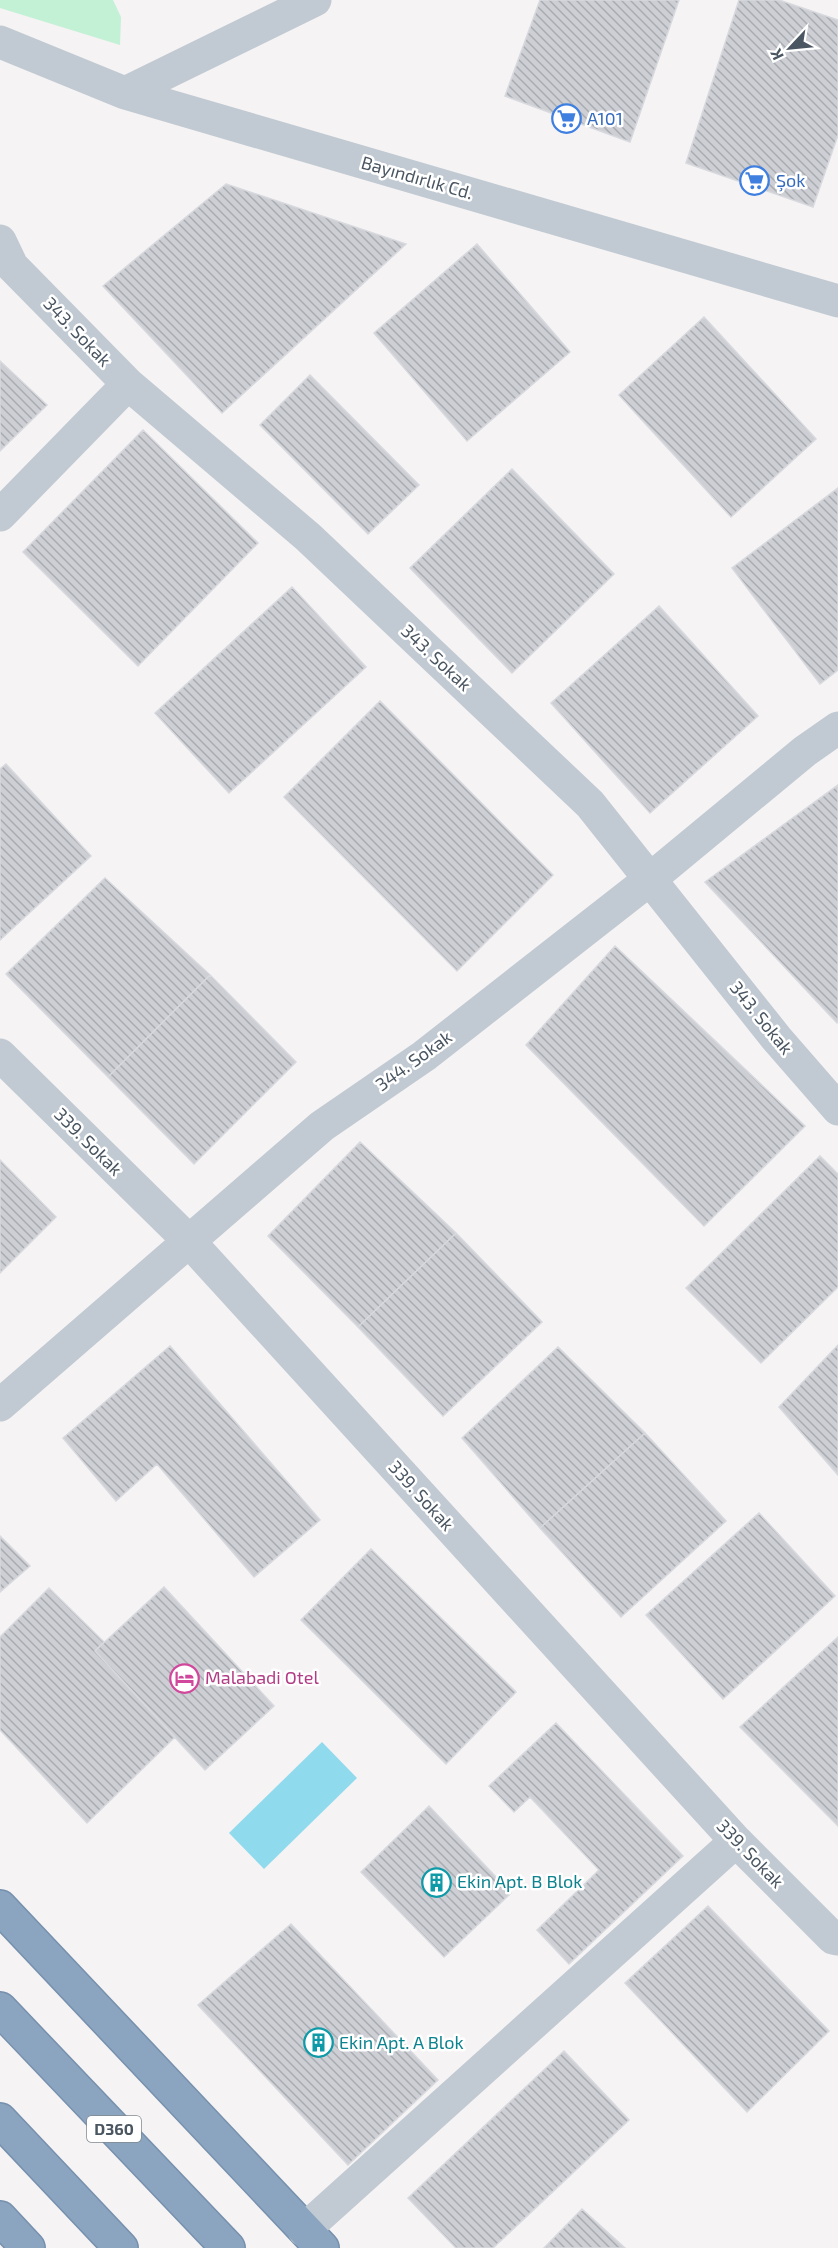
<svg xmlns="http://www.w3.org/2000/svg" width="838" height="2248" font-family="'Exo 2',sans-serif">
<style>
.grass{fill:#c3f1d5}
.water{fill:#90daee}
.building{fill:url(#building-back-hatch);stroke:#d7d9de;stroke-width:1.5}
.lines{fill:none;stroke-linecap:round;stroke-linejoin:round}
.highway-casing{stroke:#7690ad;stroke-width:36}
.minor{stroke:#c1cad2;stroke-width:33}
.highway{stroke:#8ba5c1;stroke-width:33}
.labels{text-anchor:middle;stroke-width:5;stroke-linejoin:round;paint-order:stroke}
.shield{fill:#fff;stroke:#808990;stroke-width:1.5}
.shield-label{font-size:16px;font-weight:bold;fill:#4a5661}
.shop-label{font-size:18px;fill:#366cbe;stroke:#fff;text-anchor:start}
.street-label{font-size:18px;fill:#4a5661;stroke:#fff}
.hotel-label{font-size:18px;fill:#b23c85;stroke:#fff;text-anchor:start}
.culture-label{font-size:18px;fill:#0d838f;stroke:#fff;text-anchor:start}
</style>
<defs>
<pattern id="building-back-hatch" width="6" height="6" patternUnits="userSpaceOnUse" patternTransform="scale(1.5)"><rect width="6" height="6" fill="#cdcfd5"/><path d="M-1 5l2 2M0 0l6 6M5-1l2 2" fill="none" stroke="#a8abb0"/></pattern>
</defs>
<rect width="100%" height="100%" fill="#f5f3f3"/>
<!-- grass -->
<path class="grass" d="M0 0H113L121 17 120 45 0 8Z"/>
<!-- water -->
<path class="water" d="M322 1742 357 1778 264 1869 229 1833Z"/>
<!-- building -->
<path class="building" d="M540 0H679L630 142 505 96Z
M739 0H779L838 20V135L813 207 686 163Z
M226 184 406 244 222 413 103 286Z
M477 244 570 352 467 441 374 333Z
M704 317 816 439 731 517 619 395Z
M0 361 47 405 0 451Z
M310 375 419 485 368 534 260 425Z
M143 430 258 543 138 666 23 552Z
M512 469 614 574 512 673 410 568Z
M838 488V670L820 684 732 568Z
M292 587 366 667 229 793 155 713Z
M659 606 758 716 650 813 551 703Z
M380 701 553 875 457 971 284 797Z
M6 764 91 856 0 940V769Z
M838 785V1022L837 1023 705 882Z
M105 878 210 975 108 1077 6 974Z
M615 946 805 1126 704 1226 526 1045Z
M210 975 296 1062 194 1164 108 1077Z
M360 1142 456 1233 358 1327 268 1236Z
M820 1156 838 1174V1287L761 1363 686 1288Z
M0 1160 56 1217 0 1273Z
M456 1233 542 1322 443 1416 358 1327Z
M838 1345V1475L779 1407Z
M170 1346 320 1520 254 1577 157 1464 116 1501 63 1438Z
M558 1347 645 1433 540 1528 462 1438Z
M645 1433 726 1521 621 1617 540 1528Z
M759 1513 835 1596 723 1699 646 1615Z
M0 1536 30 1566 0 1592Z
M371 1549 516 1692 446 1764 301 1620Z
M164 1587 274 1706 205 1770 95 1651Z
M49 1588 104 1642 95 1651 175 1737 87 1823 0 1730V1637Z
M838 1637V1826L740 1727Z
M556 1723 683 1856 569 1964 537 1930 599 1870 530 1797 514 1812 489 1786Z
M429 1806 511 1893 444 1957 361 1872Z
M708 1906 829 2031 747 2112 625 1983Z
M291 1924 438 2080 348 2165 198 2005Z
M564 2051 629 2120 493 2248H456L408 2198Z
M582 2209 625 2248H544Z"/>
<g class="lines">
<defs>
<path id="highway" d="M0 1907 322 2248
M0 2009 228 2248
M0 2120 121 2248
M0 2218 28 2248"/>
</defs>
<!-- highway casing -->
<use href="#highway" class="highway-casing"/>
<!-- minor -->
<path class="minor" d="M0 42 125 93 838 301
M125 93 315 0
M0 241 12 266 128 384 308 537 590 804 777 1039 838 1109
M0 515 128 384
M0 1055 188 1240 736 1841 833 1938 838 1939
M0 1405 322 1126 424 1056 649 880 805 751 838 728
M304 2230 736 1841"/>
<!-- highway -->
<use href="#highway" class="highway"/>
</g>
<!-- icons -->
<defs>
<symbol id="supermarket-ring" viewBox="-11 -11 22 22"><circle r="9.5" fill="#fff" stroke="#3f7fe0" stroke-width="1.5"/><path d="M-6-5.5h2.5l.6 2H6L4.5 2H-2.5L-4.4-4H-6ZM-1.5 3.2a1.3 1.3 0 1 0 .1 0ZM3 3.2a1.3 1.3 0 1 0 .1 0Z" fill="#3f7fe0"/></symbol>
<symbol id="hotel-ring" viewBox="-11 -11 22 22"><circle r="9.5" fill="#fff" stroke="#d1479c" stroke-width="1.5"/><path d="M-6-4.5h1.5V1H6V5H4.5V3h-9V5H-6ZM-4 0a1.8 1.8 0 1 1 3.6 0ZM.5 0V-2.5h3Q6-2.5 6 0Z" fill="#d1479c"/></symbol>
<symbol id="building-ring" viewBox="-11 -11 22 22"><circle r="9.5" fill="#fff" stroke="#0f9aa8" stroke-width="1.5"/><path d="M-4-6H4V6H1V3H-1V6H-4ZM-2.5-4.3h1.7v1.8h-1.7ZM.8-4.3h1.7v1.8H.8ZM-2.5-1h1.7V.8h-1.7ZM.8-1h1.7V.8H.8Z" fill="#0f9aa8"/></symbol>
</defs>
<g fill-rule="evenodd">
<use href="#supermarket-ring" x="550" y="102" width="33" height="33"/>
<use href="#supermarket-ring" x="738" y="164" width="33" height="33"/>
<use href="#hotel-ring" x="168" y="1662" width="33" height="33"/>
<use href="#building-ring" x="420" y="1866" width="33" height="33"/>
<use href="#building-ring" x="302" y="2026" width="33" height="33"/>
</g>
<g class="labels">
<!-- shield labels -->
<rect class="shield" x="87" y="2116" width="54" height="26" rx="4.5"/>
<g class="shield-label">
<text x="114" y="2135">D360</text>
</g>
<!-- shop labels -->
<g class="shop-label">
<text x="587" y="125">A101</text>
<text x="776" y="187">Şok</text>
</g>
<!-- street labels -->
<g class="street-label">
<text transform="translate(417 178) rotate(16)" y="6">Bayındırlık Cd.</text>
<text transform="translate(77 332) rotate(46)" y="6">343. Sokak</text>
<text transform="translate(436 658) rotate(43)" y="6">343. Sokak</text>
<text transform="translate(761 1018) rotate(51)" y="6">343. Sokak</text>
<text transform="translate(414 1061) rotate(-36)" y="6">344. Sokak</text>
<text transform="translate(88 1142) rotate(45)" y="6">339. Sokak</text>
<text transform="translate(421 1496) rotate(48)" y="6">339. Sokak</text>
<text transform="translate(750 1854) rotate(46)" y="6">339. Sokak</text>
</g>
<!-- hotel labels -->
<g class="hotel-label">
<text x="205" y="1684">Malabadi Otel</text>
</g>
<!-- culture labels -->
<g class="culture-label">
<text x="457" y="1888">Ekin Apt. B Blok</text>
<text x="339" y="2049">Ekin Apt. A Blok</text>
</g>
</g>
<!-- north arrow -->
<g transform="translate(790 48) rotate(244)" stroke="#ffffff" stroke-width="4.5" paint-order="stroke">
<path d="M0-4.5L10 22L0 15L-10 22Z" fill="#4a5661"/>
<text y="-9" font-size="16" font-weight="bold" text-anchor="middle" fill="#4a5661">K</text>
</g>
</svg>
